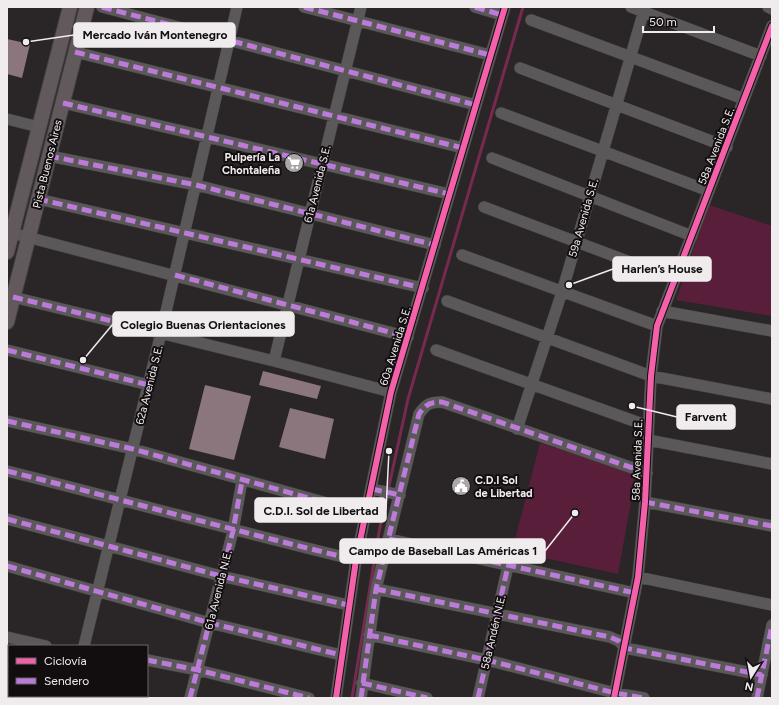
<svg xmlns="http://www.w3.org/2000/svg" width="779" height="705" font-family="Figtree,sans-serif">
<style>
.green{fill:#591e3a}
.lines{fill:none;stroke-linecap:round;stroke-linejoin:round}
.stream{stroke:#772a4f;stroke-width:3}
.building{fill:#8b767e}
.minor-casing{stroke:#474344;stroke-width:12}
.major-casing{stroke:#474344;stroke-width:16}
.minor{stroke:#5b585a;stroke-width:11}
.major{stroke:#62595d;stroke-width:14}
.quiet{stroke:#bd7bd9;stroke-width:5;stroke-dasharray:10 5;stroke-linecap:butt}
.cycleway-casing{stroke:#120e10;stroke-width:8}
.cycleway{stroke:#f560ab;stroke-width:6}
.labels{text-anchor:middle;stroke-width:4;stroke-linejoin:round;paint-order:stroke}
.street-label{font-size:11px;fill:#f0ebed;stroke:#120e10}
.poi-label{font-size:11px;font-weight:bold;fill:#f0ebed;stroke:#120e10;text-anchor:end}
.leader{fill:none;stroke:#f0ebed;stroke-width:1.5}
.callout-dot{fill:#f0ebed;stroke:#120e10;stroke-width:1.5}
.callout{fill:#f0ebed;stroke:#f0ebed;stroke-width:1.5}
.callout-label{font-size:12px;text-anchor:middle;font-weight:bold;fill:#111}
</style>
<rect width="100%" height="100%" fill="#2a2527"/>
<!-- green -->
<path class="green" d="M709 205 772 226V316L676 300Z
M540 443 636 474 618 574 512 551Z"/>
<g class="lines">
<!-- stream -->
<path class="stream" d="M352 698 379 532 408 399 523 7"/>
</g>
<!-- building -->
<path class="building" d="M7 39 30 44 22 78 7 74Z
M263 371 321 386 317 399 259 385Z
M205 385 251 396 234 460 189 449Z
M290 408 334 419 325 459 279 447Z"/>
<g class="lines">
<defs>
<path id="minor" d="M102 7 476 105
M304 7 490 55
M475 7 502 15
M631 7 761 56
M768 7 772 9
M531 20 744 99
M75 52 463 148
M520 68 727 147
M63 103 449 194
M501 113 709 191
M7 119 39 127
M49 156 196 185 435 245
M492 158 692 236
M38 199 423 288
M484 207 675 279
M12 233 408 337
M462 255 657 326
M13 297 274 361 391 392
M447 301 651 376 772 399
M662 311 772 331
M7 350 149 385
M436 350 648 426
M274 361 361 7
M7 421 133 449 366 514
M517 429 562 292 645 7
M648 440 772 464
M7 471C124 500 239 532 356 560
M372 489 400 495
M645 502 772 526
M7 519 221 576 348 605
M389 539 635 593
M7 566 210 623 341 655
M638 577 772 605
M376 589 610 637 619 641 625 648 762 675
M369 635 487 660 615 693 644 698
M7 637 46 646
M84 646 161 333 237 7
M147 660 198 670 309 698
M362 683 427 698
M107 696 114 698
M71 698V696
M190 698 233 531 242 481
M336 698 356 560 391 392 505 7
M361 698 376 589 419 414C426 404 430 402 442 402L647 473
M478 698 508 566
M614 698 638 577 645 502 651 376 657 326 772 26
M757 698 772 625"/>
<path id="major" d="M7 252 70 7
M7 322 87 7"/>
</defs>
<!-- minor casing -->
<use href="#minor" class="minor-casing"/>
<!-- major casing -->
<use href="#major" class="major-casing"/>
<!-- minor -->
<use href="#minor" class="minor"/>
<!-- major -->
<use href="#major" class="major"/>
<!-- quiet -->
<path class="quiet" d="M102 7 476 105
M304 7 490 55
M475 7 502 15
M75 52 463 148
M63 103 449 194
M49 156 196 185 435 245
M38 199 423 288
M175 275 408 337
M13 297 161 333
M7 350 149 385
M7 421 133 449 366 514
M7 471C124 500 239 532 356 560
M372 489 400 495
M645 502 772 526
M7 519 221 576 348 605
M389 539 635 593
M7 566 210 623 341 655
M376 589 610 637 619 641 625 648 762 675
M369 635 487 660 615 693 644 698
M147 660 198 670 309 698
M362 683 427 698
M107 696 114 698
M190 698 233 531 242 481
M361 698 376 589 419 414C426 404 430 402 442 402L647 473
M478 698 508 566
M757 698 772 625"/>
<defs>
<path id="cycleway" d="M336 698 356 560 391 392 505 7
M614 698 638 577 645 502 651 376 657 326 772 26"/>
</defs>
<!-- cycleway casing -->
<use href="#cycleway" class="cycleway-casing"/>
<!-- cycleway -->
<use href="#cycleway" class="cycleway"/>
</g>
<!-- icons -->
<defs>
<symbol id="supermarket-disc" viewBox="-11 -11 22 22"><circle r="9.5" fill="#aba6a8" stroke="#120e10"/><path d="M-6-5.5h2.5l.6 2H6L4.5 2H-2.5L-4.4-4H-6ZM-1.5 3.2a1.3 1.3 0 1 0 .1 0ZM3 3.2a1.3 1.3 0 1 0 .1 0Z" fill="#fff"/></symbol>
<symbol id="civic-disc" viewBox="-11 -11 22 22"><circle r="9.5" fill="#aba6a8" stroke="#120e10"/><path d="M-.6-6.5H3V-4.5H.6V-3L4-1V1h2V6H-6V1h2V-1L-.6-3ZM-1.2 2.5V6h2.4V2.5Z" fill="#fff"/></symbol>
</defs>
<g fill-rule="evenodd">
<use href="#supermarket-disc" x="283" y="152" width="22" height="22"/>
<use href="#civic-disc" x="450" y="475" width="22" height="22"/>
</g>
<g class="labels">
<!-- street labels -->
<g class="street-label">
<text transform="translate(716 146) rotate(-69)" y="4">58a Avenida S.E.</text>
<text transform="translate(47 164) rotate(-76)" y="4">Pista Buenos Aires</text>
<text transform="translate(317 184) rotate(-76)" y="4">61a Avenida S.E.</text>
<text transform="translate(583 218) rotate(-74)" y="4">59a Avenida S.E.</text>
<text transform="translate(395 346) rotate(-73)" y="4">60a Avenida S.E.</text>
<text transform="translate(149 385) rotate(-76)" y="4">62a Avenida S.E.</text>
<text transform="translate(637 460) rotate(-88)" y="4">58a Avenida S.E.</text>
<text transform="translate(218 590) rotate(-76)" y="4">61a Avenida N.E.</text>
<text transform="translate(493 632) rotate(-77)" y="4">58a Andén N.E.</text>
</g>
<!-- poi labels -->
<g class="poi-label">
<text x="280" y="161">Pulpería La<tspan x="280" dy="13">Chontaleña</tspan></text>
<text x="475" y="484" text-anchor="start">C.D.I Sol<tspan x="475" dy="13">de Libertad</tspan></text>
</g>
</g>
<!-- callouts -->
<path class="leader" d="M26 42L74 35M569 285L613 269M83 360L113 324M632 406L677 417M389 451L386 510M575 513L545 551"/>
<g class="callout-dot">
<circle cx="26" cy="42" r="4"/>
<circle cx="569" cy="285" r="4"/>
<circle cx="83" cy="360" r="4"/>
<circle cx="632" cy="406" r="4"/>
<circle cx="389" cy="451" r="4"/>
<circle cx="575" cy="513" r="4"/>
</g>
<g class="callout">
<rect x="74" y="23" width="161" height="24" rx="4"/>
<rect x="613" y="257" width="98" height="24" rx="4"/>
<rect x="113" y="312" width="181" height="24" rx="4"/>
<rect x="677" y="405" width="58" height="24" rx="4"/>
<rect x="255" y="498" width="131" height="24" rx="4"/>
<rect x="340" y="539" width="205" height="24" rx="4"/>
</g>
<g class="callout-label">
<text x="155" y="39">Mercado Iván Montenegro</text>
<text x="662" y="273">Harlen’s House</text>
<text x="203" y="329">Colegio Buenas Orientaciones</text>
<text x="706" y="421">Farvent</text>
<text x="321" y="515">C.D.I. Sol de Libertad</text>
<text x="443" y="555">Campo de Baseball Las Américas 1</text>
</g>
<!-- border -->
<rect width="779" height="705" fill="none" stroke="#f0ebed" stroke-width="16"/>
<!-- legend -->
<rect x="8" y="645" width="140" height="52" fill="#120e10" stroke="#6b6668"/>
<rect x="16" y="658" width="20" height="6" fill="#f560ab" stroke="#6b6668"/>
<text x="44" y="665" font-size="12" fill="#f0ebed">Ciclovía</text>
<rect x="16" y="678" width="20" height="6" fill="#bd7bd9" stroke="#6b6668"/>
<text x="44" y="685" font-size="12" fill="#f0ebed">Sendero</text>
<!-- north arrow -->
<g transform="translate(751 677) rotate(191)" stroke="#120e10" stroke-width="3" paint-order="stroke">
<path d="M0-3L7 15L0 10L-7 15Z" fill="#f0ebed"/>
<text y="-6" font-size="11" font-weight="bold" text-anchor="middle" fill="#f0ebed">N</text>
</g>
<!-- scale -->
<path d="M643 26v6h71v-6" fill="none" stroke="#f0ebed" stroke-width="2"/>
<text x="649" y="26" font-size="12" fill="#f0ebed" stroke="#120e10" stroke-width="3" paint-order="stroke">50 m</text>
</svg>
